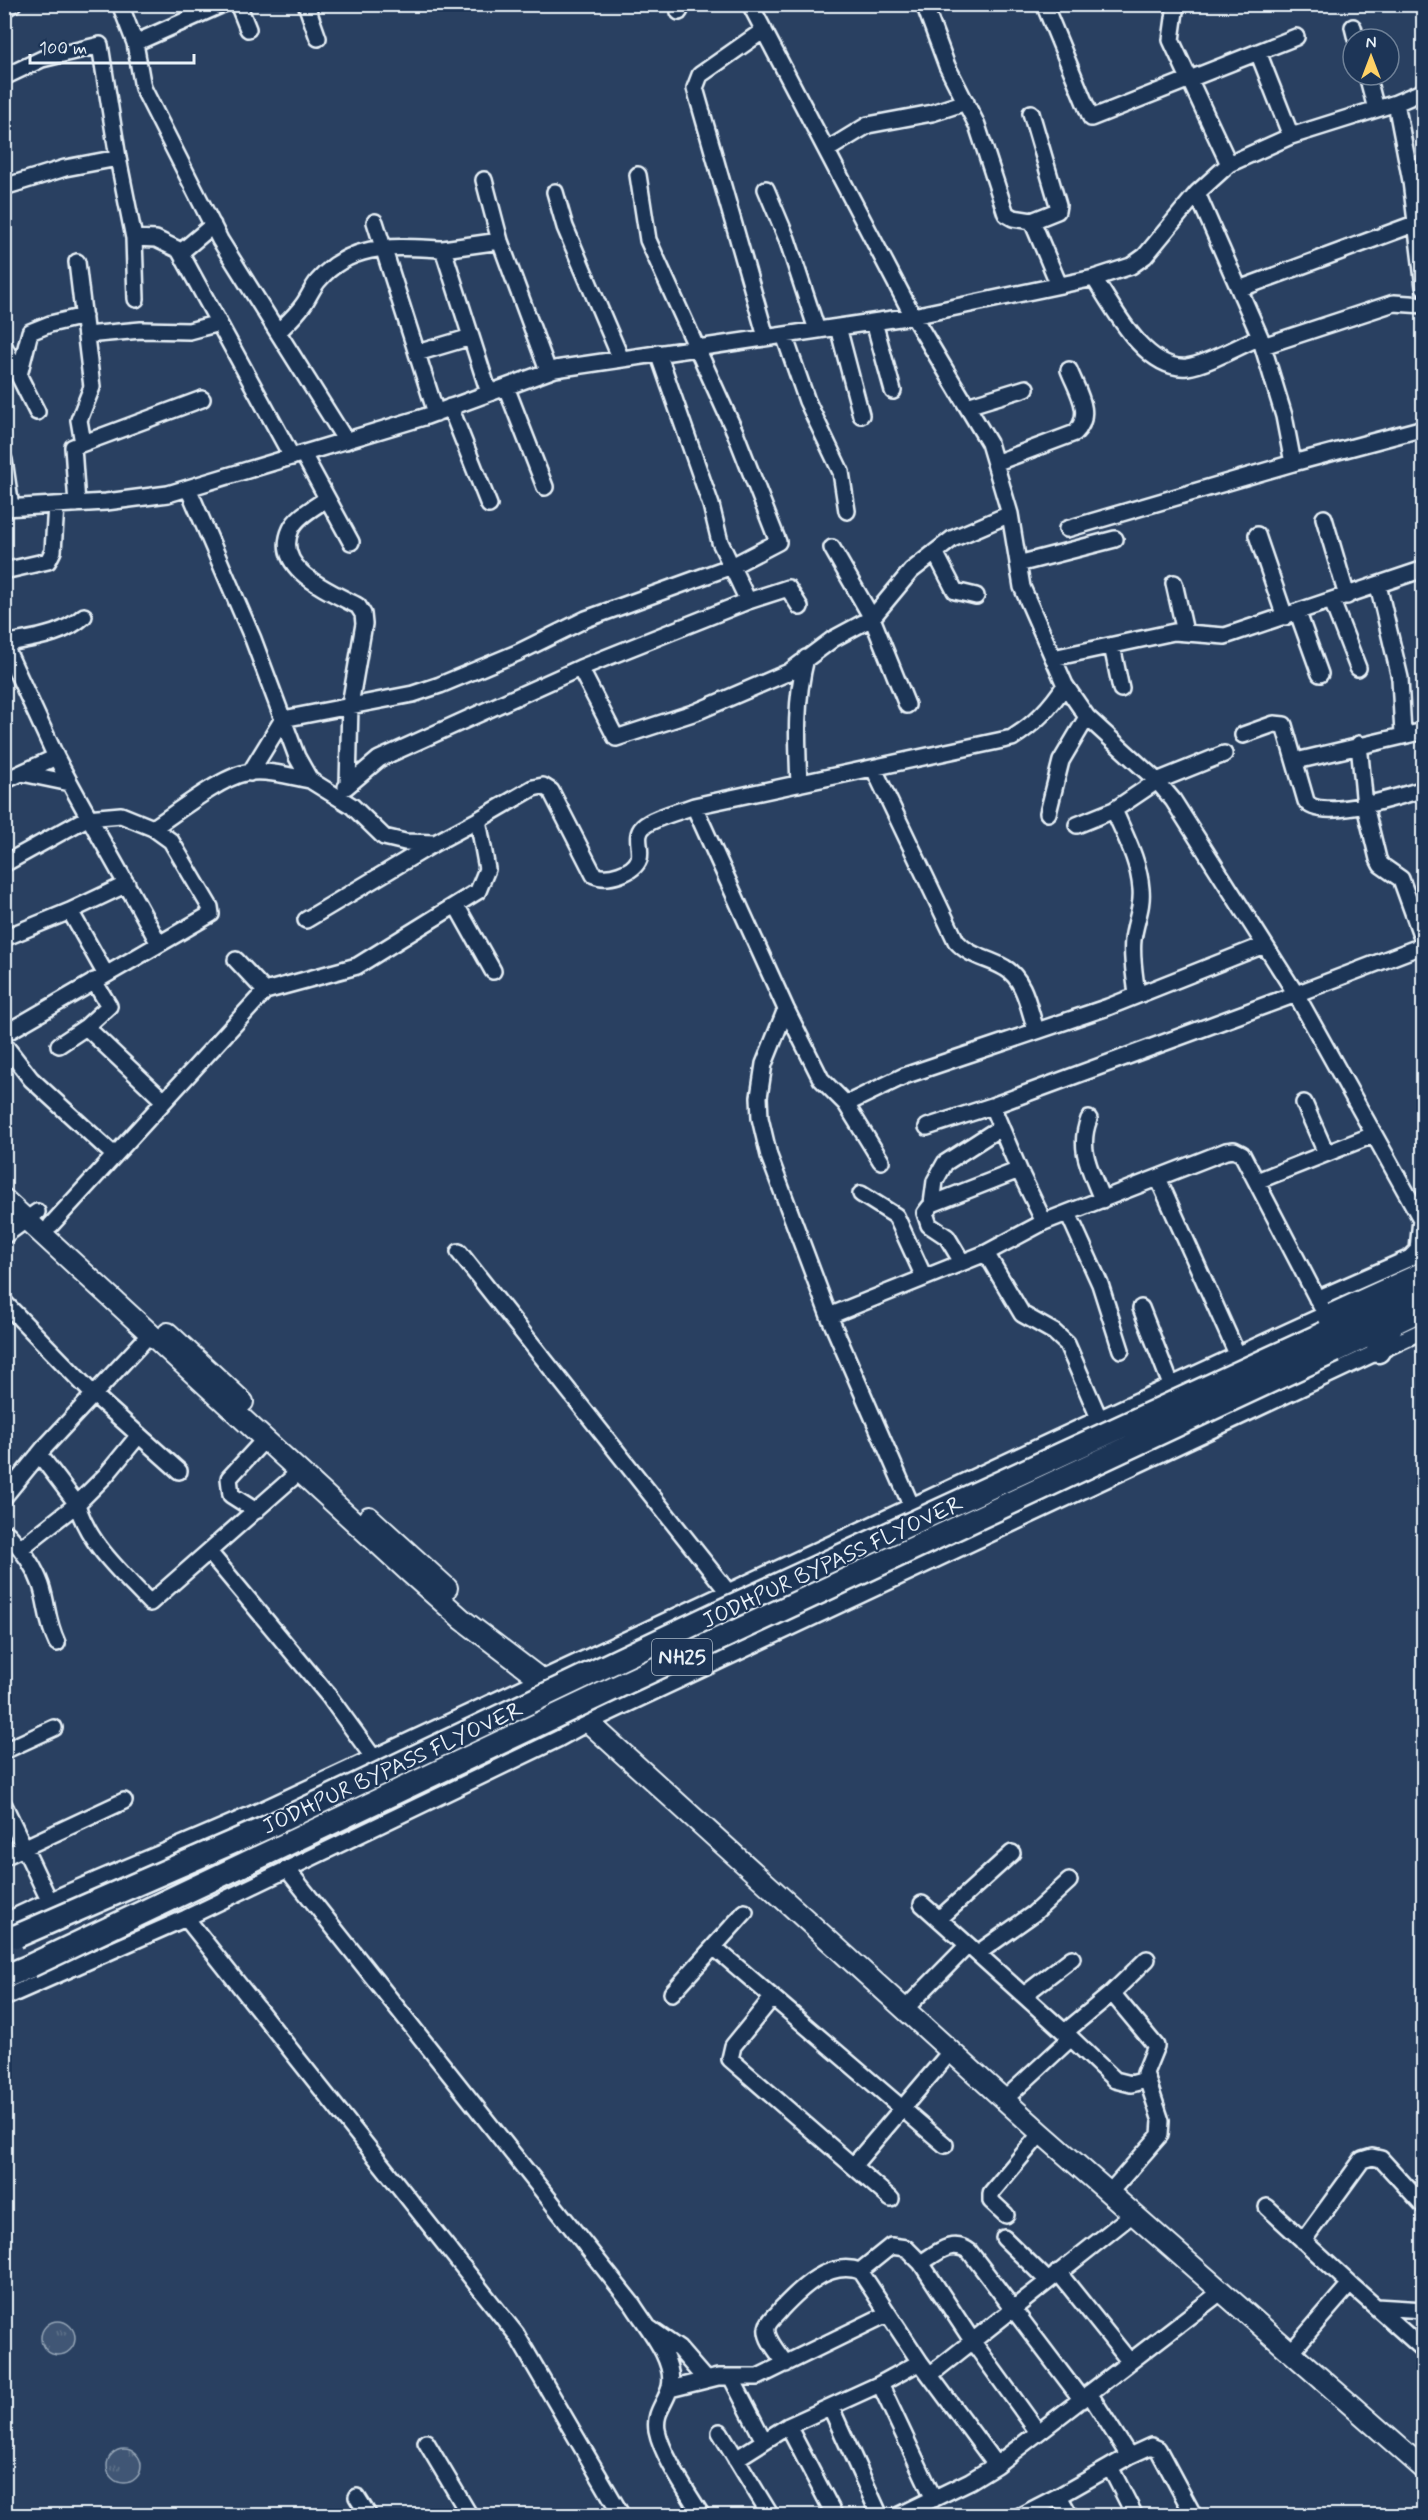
<svg xmlns="http://www.w3.org/2000/svg" width="1428" height="2520" font-family="Mynerve,sans-serif">
<style>
.grass{fill:url(#grass-tufts);stroke:#94a4b6;stroke-width:1.5}
.lines{fill:none;stroke-linecap:round;stroke-linejoin:round}
.minor-casing{stroke:#e8f1f8;stroke-width:20}
.major-casing{stroke:#e8f1f8;stroke-width:24}
.highway-casing{stroke:#e8f1f8;stroke-width:27}
.minor{stroke:#1d3557;stroke-width:15}
.major{stroke:#1d3557;stroke-width:20}
.highway{stroke:#1d3557;stroke-width:22}
.highway-bridge-casing{stroke:#e8f1f8;stroke-width:27;stroke-linecap:butt}
.highway-bridge{stroke:#1d3557;stroke-width:22}
.labels{text-anchor:middle;stroke-width:4.5;stroke-linejoin:round;paint-order:stroke}
.shield{fill:#1d3557;stroke:#abb9c8;stroke-width:1.5}
.shield-label{font-size:21px;font-weight:bold;fill:#e8f1f8}
.street-label{font-size:22px;fill:#e8f1f8;stroke:#1d3557}
</style>
<defs>
<pattern id="grass-tufts" width="24" height="20" patternUnits="userSpaceOnUse" patternTransform="scale(1.5)"><rect width="24" height="20" fill="#415774"/><path d="M3 7l-1-3M5 7V3M7 7l1-3M15 17l-1-3M17 17v-4M19 17l1-3" fill="none" stroke="#5c7089"/></pattern>
</defs>
<rect width="100%" height="100%" fill="#294061"/>
<filter id="ink" filterUnits="userSpaceOnUse"><feTurbulence type="fractalNoise" baseFrequency=".0167" numOctaves="2"/><feDisplacementMap in="SourceGraphic" scale="12" xChannelSelector="R" yChannelSelector="G"/><feConvolveMatrix kernelMatrix="1 2 1 2 8 2 1 2 1" color-interpolation-filters="sRGB"/></filter>
<g filter="url(#ink)">
<!-- grass -->
<path class="grass" d="M41 2338a17 17 0 1 1 34 0a17 17 0 1 1-34 0Z
M107 2466a17 17 0 1 1 34 0a17 17 0 1 1-34 0Z"/>
<g class="lines">
<defs>
<path id="minor" d="M120 4 135 43 143 88 220 240 346 441
M238 4 248 29
M306 4 318 38
M750 4 913 316 989 443 1010 514 1022 587 1065 685 1087 717 1157 781 1173 800 1296 994 1424 945
M924 4 947 66 977 125 1006 214 1013 218 1032 221 1059 285
M1044 4 1091 118 1296 37
M1176 4 1171 40 1229 164
M4 9 13 4
M679 12 683 4
M1353 27 1356 39
M764 30 700 75 695 88 766 337
M135 43 223 4
M1258 52 1291 136
M1367 75 1376 109
M4 77 42 59 100 45 118 158 134 238 156 239 179 250
M1396 103 1411 181 1424 287
M1031 113 1058 205 1057 211 1032 221
M827 150 868 125 932 113 966 102
M484 180 500 241 548 371
M4 187 65 168 118 158
M766 189 787 239 817 330
M555 192 565 227 621 359
M375 222 436 413
M213 225 181 252 179 250 292 457
M134 238 136 299
M443 249 500 241
M77 262 92 387 79 420 83 443
M1094 278C1113 307 1145 371 1187 367 1208 364 1239 346 1260 337
M1239 289 1417 223
M874 322 893 391
M838 327 861 415
M278 332C287 323 296 315 303 305 309 297 312 288 318 281 352 241 396 247 443 249L489 393
M86 335 141 330 189 331 219 323
M784 335 807 401 841 472 847 511
M4 346 37 412
M1263 346 1394 303 1424 305
M417 353 471 337
M658 353 711 505 720 542 748 601 580 668 616 738 696 712 789 672 833 639 872 618 907 705
M19 375 30 332 50 324 84 316
M506 387 545 487
M967 406 1026 388
M450 407 489 505
M303 454 351 542
M4 460 11 507
M995 463 1075 433C1094 414 1077 391 1069 370
M1293 463 1424 428
M188 488 253 639 297 757 310 780 352 806 384 837 405 842 435 843 478 820
M326 499C315 507 297 516 291 529 272 570 332 592 358 606L363 614 364 624 350 705 348 785
M77 504 73 447 202 399
M4 508 106 502 168 494 424 417 555 369 913 316 1094 278 1131 266 1145 256 1197 193 1229 164 1291 136 1396 103 1424 91
M1324 518 1347 596
M1067 529 1293 463 1284 416 1260 337 1197 193
M1257 535 1285 617
M832 548 872 618 911 571 952 539 1010 514
M935 552 955 591 976 596
M1018 564 1115 539
M4 571 48 561 53 551 56 505
M1174 583 1185 632
M1378 585 1400 678 1403 734
M748 601 788 588 800 607
M1332 601 1358 668
M1298 613 1320 674
M1112 646 1121 689
M1053 658 1174 632 1225 636 1424 569
M1243 735 1274 724 1284 725 1306 801C1319 823 1403 795 1424 789
M1359 744 1365 806 1378 859 1381 865 1401 879 1424 943
M56 757 4 644C32 638 62 636 84 616
M1296 761 1424 731
M874 769 956 941C971 958 987 957 1005 968 1025 979 1029 1010 1036 1030
M22 773 70 783
M250 773 283 719 413 694 440 685 517 653 586 619 732 566 778 542 735 432 648 240 638 175
M4 781 56 757C89 820 126 881 159 944
M799 784C797 740 795 701 806 658
M346 787 379 759 580 668
M694 806 786 1009 821 1079 846 1104 881 1161
M1114 810C1125 836 1139 861 1141 889 1143 907 1135 922 1133 940 1131 958 1135 977 1137 995
M1048 813 1061 761 1087 717
M1077 825 1114 810 1157 781 1224 754
M153 828C176 813 220 778 245 773 265 769 290 776 310 780
M4 864 87 818 121 815 153 828 171 841 210 907 211 914 4 1034
M456 905 493 971
M306 920 435 843
M4 938 70 911
M236 960 265 991
M105 973 70 911 127 884
M94 981 109 1006 86 1027 163 1100
M786 1009 764 1064 759 1097 760 1118 769 1156 829 1316
M4 1044 31 1079 114 1155
M59 1045 86 1027
M1304 1103 1326 1153
M846 1104 904 1076 1108 1007 1264 945
M1089 1119C1077 1150 1091 1170 1102 1200
M927 1127 992 1106
M1019 1170 1044 1222
M1158 1178 1237 1354
M1257 1181 1373 1135
M861 1194 896 1216 924 1277
M932 1204 935 1181 945 1163 1001 1127
M1068 1213 1100 1284 1121 1350
M51 1225 265 991 357 966 478 891 487 869 478 820 533 788 543 786 551 791 594 875C607 881 634 873 639 859 642 848 634 836 643 827 652 818 681 811 694 806L1012 738C1035 724 1051 707 1065 685
M4 1236 37 1212
M459 1252 728 1592
M986 1253 1022 1314 1054 1332 1067 1344 1099 1418
M962 1262 947 1237 929 1225 925 1213 932 1204 1019 1170 992 1106 1296 994 1421 1219 1418 1250 1410 1258 1317 1299
M4 1302 93 1394 179 1471
M1141 1308 1171 1385
M139 1435 106 1475 77 1504C88 1544 123 1574 150 1603L299 1472
M4 1497 44 1448 150 1334
M911 1505 829 1316 986 1253 1044 1222 1226 1151 1234 1150 1242 1154 1321 1306
M256 1511 231 1495 229 1478 264 1440
M8 1534C22 1549 34 1565 41 1585 48 1606 46 1620 57 1643
M21 1548 77 1504 39 1454
M209 1552 328 1695 373 1757
M4 1751 54 1728
M4 1805 49 1900
M4 1857 124 1801
M287 1869 633 2305C646 2326 676 2360 670 2387 666 2403 654 2412 657 2430 662 2456 688 2493 702 2516
M186 1918 516 2334 622 2516
M939 1919 1012 1853
M4 1922C96 1877 193 1843 285 1799 664 1622 1043 1443 1424 1269
M968 1945 1071 2038 1005 2099
M715 1948 945 2145
M978 1953 1033 1914 1069 1881
M672 1993 745 1912
M1112 1993 1147 1959
M1024 1995 1072 1958
M4 1998 186 1918 558 1739 587 1723 1424 1330
M772 1998 733 2046 730 2059 891 2199
M905 2009 968 1945 922 1904
M1065 2032 1112 1993 1156 2046 1145 2073 1161 2121 1160 2135 1110 2192
M1071 2038 1115 2080 1131 2084 1146 2080
M854 2165 951 2051
M1267 2207 1350 2284 1292 2351
M1006 2215 991 2201V2193L1041 2133
M1004 2238 1047 2280
M1303 2241 1362 2160 1372 2157 1381 2159 1424 2206
M921 2263C937 2253 952 2238 970 2252L1082 2400
M860 2271 891 2246 906 2248 921 2263 973 2342 1038 2432
M1058 2272 1130 2362
M1350 2284 1424 2350
M1376 2307 1424 2310
M649 2328 679 2349 705 2379
M786 2364C780 2355 765 2339 767 2328 768 2321 777 2315 781 2309 801 2288 829 2260 860 2271L920 2362 996 2465
M931 2374 1134 2213
M731 2377 764 2441
M880 2384 934 2499
M670 2389 718 2377H758L887 2314
M1089 2393 1129 2456 1110 2467 1135 2516
M831 2408 880 2516
M788 2426 835 2516
M720 2432 771 2516
M426 2442 470 2516
M1129 2456 1151 2446 1158 2449 1194 2516
M736 2459 788 2426 880 2384 920 2362
M357 2497 369 2516
M898 2516 970 2481 996 2465 1222 2291
M1020 2516 1059 2496
M1070 2516 1059 2496 1110 2467"/>
<path id="major" d="M4 1199 411 1574 463 1620 542 1680 1041 2133 1424 2469
M168 1333 243 1402
M369 1517 447 1588"/>
<path id="highway" d="M1325 1333 1424 1288
M1335 1351 1424 1308
M1378 1351 1393 1323
M4 1977 30 1966"/>
</defs>
<!-- minor casing -->
<use href="#minor" class="minor-casing"/>
<!-- major casing -->
<use href="#major" class="major-casing"/>
<!-- highway casing -->
<use href="#highway" class="highway-casing"/>
<!-- minor -->
<use href="#minor" class="minor"/>
<!-- major -->
<use href="#major" class="major"/>
<!-- highway -->
<use href="#highway" class="highway"/>
<defs>
<path id="highway-bridge" d="M17 1936 263 1829 732 1606 1325 1333
M30 1966 619 1686 1335 1351"/>
</defs>
<!-- highway-bridge casing -->
<use href="#highway-bridge" class="highway-bridge-casing"/>
<!-- highway-bridge -->
<use href="#highway-bridge" class="highway-bridge"/>
</g>
</g>
<g class="labels">
<!-- shield labels -->
<rect class="shield" x="652" y="1639" width="60" height="36" rx="4.5"/>
<g class="shield-label">
<text x="682" y="1664">NH25</text>
</g>
<!-- street labels -->
<g class="street-label">
<text transform="translate(832 1561) rotate(-25)" y="8">JODHPUR BYPASS FLYOVER</text>
<text transform="translate(392 1767) rotate(-25)" y="8">JODHPUR BYPASS FLYOVER</text>
</g>
</g>
<!-- margin -->
<rect width="1428" height="2520" fill="none" stroke="#1d3557" stroke-width="24"/>
<rect x="12" y="12" width="1404" height="2496" fill="none" stroke="#e8f1f8" stroke-width="2" filter="url(#ink)"/>
<!-- north arrow -->
<g transform="translate(1371 57)"><circle r="28" fill="#1d3557" stroke="#6e8097" stroke-width="1.5"/>
<path d="M0-4.5L10 22L0 15L-10 22Z" fill="#ffd166"/>
<text y="-9" font-size="16" font-weight="bold" text-anchor="middle" fill="#e8f1f8">N</text>
</g>
<!-- scale -->
<path d="M30 54v9h164v-9" fill="none" stroke="#e8f1f8" stroke-width="3"/>
<text x="39" y="54" font-size="18" fill="#e8f1f8" stroke="#1d3557" stroke-width="4.5" paint-order="stroke">100 m</text>
</svg>
